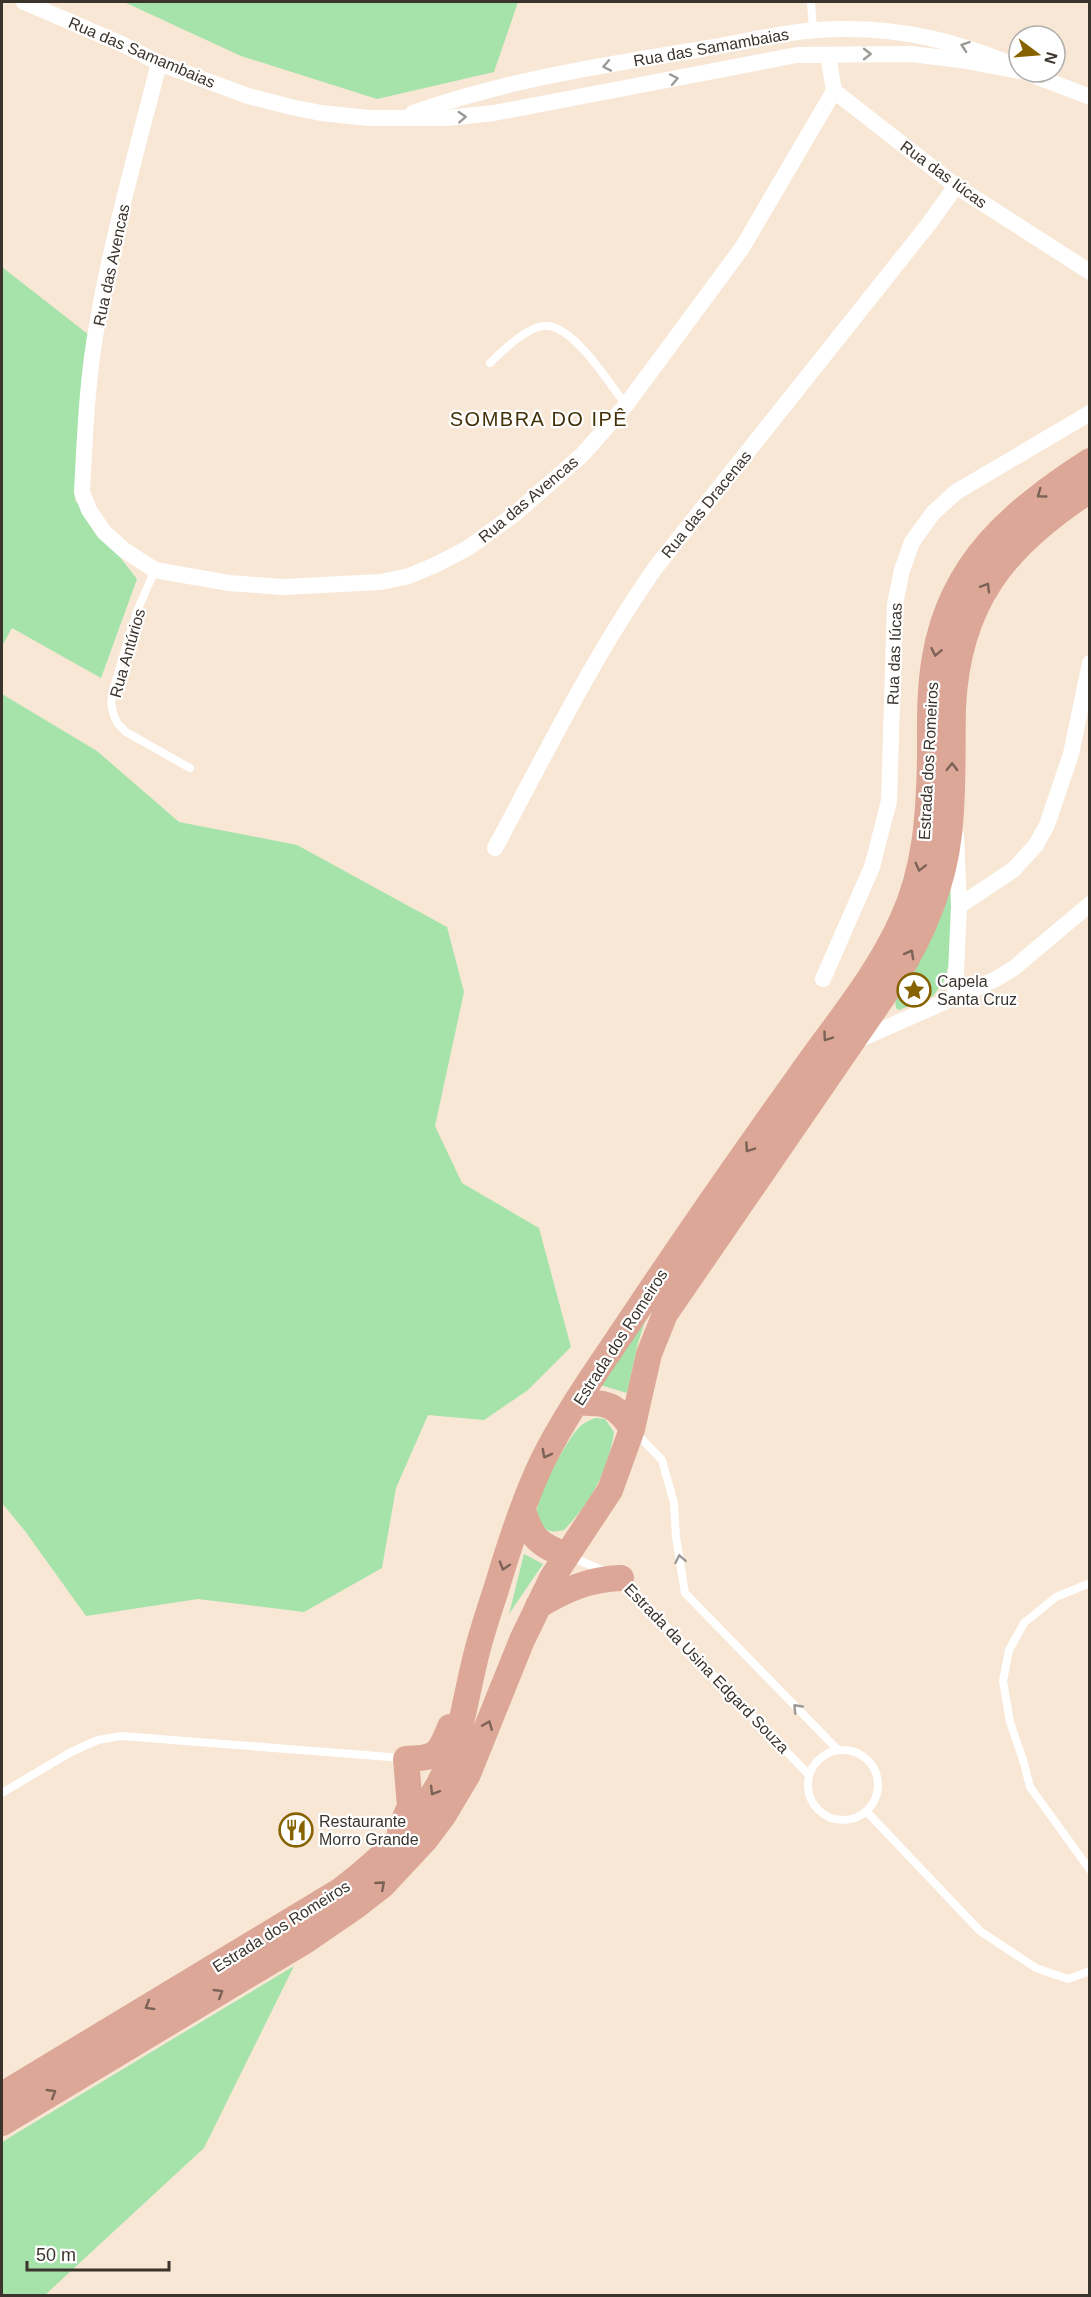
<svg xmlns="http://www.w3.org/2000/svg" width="1091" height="2297" font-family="Arial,sans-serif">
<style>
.green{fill:#a5e3ab}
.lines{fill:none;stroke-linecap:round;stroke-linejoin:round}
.service{stroke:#fff;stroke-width:8}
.minor{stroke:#fff;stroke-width:16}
.primary{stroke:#dda797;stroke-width:26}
.oneway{stroke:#9c9a96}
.oneway2{stroke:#7b6257}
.labels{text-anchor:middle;stroke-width:4.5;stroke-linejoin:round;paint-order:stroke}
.street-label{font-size:16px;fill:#3a342d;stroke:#fff}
.poi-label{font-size:16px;fill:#3a342d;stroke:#fff;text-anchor:start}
.quarter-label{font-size:20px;letter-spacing:1.5px;fill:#433108;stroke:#fff}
</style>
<rect width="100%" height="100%" fill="#f8e7d5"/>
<!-- green -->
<path class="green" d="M124 2H518L494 72 377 99 241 56Z
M2 267 89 335 75 500 137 579 101 678 12 628 2 646Z
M2 694 97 751 179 822 297 845 447 927 464 992 435 1126 462 1183 539 1228 571 1347 528 1390 484 1420 428 1415 396 1488 382 1568 304 1612 198 1599 86 1616 25 1531 2 1503Z
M955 872 950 961 944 981 933 996 899 1010 896 1008 895 1000Z
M647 1315 638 1343 627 1393 600 1385Z
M596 1418 605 1419 614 1432C608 1471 591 1502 564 1530 560 1531 554 1532 550 1531 542 1529 538 1519 537 1512 537 1495 565 1444 576 1431 582 1424 588 1420 596 1418Z
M524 1554 543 1564 509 1614Z
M294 1966 204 2148 45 2295H2V2142Z"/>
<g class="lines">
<!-- service -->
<path class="service" d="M811 2 813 30
M490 363C502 351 526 328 543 326 572 322 610 385 626 405
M155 570 137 611 114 687 111 703 114 716 118 724 126 732 190 768
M636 1433 662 1460 674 1503 676 1537 685 1593 838 1750
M569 1556 607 1572
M623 1581 809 1775
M1090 1583 1056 1597 1024 1623 1009 1650 1003 1681 1010 1722 1024 1763 1030 1787 1090 1870
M808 1785a35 35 0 1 1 70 0a35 35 0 1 1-70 0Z
M2 1793 71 1752 98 1740 121 1736 403 1758
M867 1812 980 1931 1036 1968 1068 1979 1090 1971"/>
<!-- minor -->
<path class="minor" d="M24 2 122 44 159 63 248 96 291 107 321 113 369 118H447L494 113 797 55 911 54 961 60 1019 71
M828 55 834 91 956 186 1090 272
M159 63C137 150 112 237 97 325 87 380 85 436 82 492L89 510 104 532 124 550 155 570 229 583 283 587 381 582 409 576 435 565 468 548 516 513 583 454 626 405 742 248 834 91
M1025 72 1090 97
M413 113C505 80 605 65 702 49 750 41 798 28 846 29 905 29 952 41 1006 62
M495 848C546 753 594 655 656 567L928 225 956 186
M959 906 1013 870 1036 845 1047 825 1071 754 1090 663
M823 979 872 867 889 801 895 604 902 570 912 542 933 513 956 492 1090 413
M955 996 959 906 956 835
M854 1042 996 979 1014 968 1090 904"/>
<!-- primary -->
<path class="primary" d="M576 1403C605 1402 616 1403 632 1429
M523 1510C532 1539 538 1544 566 1555
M538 1606C565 1590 589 1579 621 1578
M400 1830 410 1806 406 1759C436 1758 439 1755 450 1727
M2 2095 341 1890C380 1860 418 1825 441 1780 460 1743 465 1700 475 1660 481 1633 491 1606 499 1580 511 1540 524 1500 542 1462 566 1413 600 1366 630 1321 686 1237 743 1155 801 1074 836 1024 877 976 902 920 926 869 929 813 930 757 930 724 929 690 935 657 951 562 1013 511 1090 461
M2 2123 305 1941 356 1906 383 1885 425 1840 443 1816 468 1774 522 1640 552 1578 610 1490 632 1429 649 1354 665 1314 893 982C922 936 943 888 949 834 954 792 952 749 953 707 958 602 1005 545 1090 490"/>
</g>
<!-- one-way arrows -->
<defs><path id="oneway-chevron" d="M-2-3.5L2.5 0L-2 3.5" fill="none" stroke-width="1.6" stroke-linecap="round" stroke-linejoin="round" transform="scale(1.5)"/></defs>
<g class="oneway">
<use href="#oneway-chevron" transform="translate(965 46) rotate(-161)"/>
<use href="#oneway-chevron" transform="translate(867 54)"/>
<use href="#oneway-chevron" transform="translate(607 66) rotate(169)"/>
<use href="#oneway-chevron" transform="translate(674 79) rotate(-11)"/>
<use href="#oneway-chevron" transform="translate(462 117) rotate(-3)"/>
<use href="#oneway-chevron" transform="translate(680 1559) rotate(-101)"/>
<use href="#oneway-chevron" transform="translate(797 1708) rotate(-134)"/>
</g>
<g class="oneway2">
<use href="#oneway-chevron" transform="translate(1041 494) rotate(144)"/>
<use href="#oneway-chevron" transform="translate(986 587) rotate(-59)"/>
<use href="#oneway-chevron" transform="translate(936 652) rotate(102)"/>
<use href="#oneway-chevron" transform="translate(952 767) rotate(-89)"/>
<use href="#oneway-chevron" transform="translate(920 867) rotate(104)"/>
<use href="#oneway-chevron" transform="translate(910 954) rotate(-61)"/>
<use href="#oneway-chevron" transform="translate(827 1037) rotate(125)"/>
<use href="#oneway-chevron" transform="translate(749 1148) rotate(125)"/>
<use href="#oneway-chevron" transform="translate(546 1454) rotate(118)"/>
<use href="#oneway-chevron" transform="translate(504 1566) rotate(107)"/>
<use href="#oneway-chevron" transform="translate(488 1725) rotate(-68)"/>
<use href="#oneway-chevron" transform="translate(434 1791) rotate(121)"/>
<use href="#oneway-chevron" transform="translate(381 1885) rotate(-41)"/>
<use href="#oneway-chevron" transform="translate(219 1993) rotate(-31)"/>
<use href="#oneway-chevron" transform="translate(149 2006) rotate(149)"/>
<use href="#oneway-chevron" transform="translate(52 2093) rotate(-31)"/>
</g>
<!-- icons -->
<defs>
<symbol id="sight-ring" viewBox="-11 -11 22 22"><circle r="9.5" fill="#fff" stroke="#876200" stroke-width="1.5"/><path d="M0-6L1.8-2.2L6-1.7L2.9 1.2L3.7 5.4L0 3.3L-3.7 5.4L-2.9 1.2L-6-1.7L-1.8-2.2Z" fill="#876200"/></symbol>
<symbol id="restaurant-ring" viewBox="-11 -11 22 22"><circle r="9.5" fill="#fff" stroke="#876200" stroke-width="1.5"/><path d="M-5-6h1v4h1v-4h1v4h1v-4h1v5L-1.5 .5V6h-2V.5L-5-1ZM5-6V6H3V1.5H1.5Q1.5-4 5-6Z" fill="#876200"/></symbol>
</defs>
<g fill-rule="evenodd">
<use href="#sight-ring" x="895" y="971" width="38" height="38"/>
<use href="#restaurant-ring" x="277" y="1811" width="38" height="38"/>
</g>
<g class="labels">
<!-- street labels -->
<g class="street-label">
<text transform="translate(711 47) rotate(-10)" y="6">Rua das Samambaias</text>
<text transform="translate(142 52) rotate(23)" y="6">Rua das Samambaias</text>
<text transform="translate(944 174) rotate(36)" y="6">Rua das Iúcas</text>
<text transform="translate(111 265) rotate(-78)" y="6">Rua das Avencas</text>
<text transform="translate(528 499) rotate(-40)" y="6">Rua das Avencas</text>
<text transform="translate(706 504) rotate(-51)" y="6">Rua das Dracenas</text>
<text transform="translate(127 653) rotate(-74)" y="6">Rua Antúrios</text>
<text transform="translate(894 654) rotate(-88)" y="6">Rua das Iúcas</text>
<text transform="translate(928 761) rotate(-87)" y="6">Estrada dos Romeiros</text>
<text transform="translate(620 1337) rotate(-57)" y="6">Estrada dos Romeiros</text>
<text transform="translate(707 1668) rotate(46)" y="6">Estrada da Usina Edgard Souza</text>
<text transform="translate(281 1926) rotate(-32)" y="6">Estrada dos Romeiros</text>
</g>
<!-- poi labels -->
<g class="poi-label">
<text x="937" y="987">Capela<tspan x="937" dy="18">Santa Cruz</tspan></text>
<text x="319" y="1827">Restaurante<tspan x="319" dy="18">Morro Grande</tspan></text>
</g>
<!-- quarter labels -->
<g class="quarter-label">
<text x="539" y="426">SOMBRA DO IPÊ</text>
</g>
</g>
<!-- border -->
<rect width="1091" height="2297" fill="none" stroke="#3a342d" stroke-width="6"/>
<!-- north arrow -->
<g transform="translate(1037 54) rotate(106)"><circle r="28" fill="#ffffff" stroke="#b0aeab" stroke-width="1.5"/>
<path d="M0-4.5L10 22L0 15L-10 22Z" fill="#876200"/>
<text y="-9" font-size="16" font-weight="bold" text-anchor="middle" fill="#3a342d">N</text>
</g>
<!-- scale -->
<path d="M27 2261v9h142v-9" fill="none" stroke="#3a342d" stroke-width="3"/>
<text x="36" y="2261" font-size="18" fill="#3a342d" stroke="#ffffff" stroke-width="4.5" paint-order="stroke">50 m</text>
</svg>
